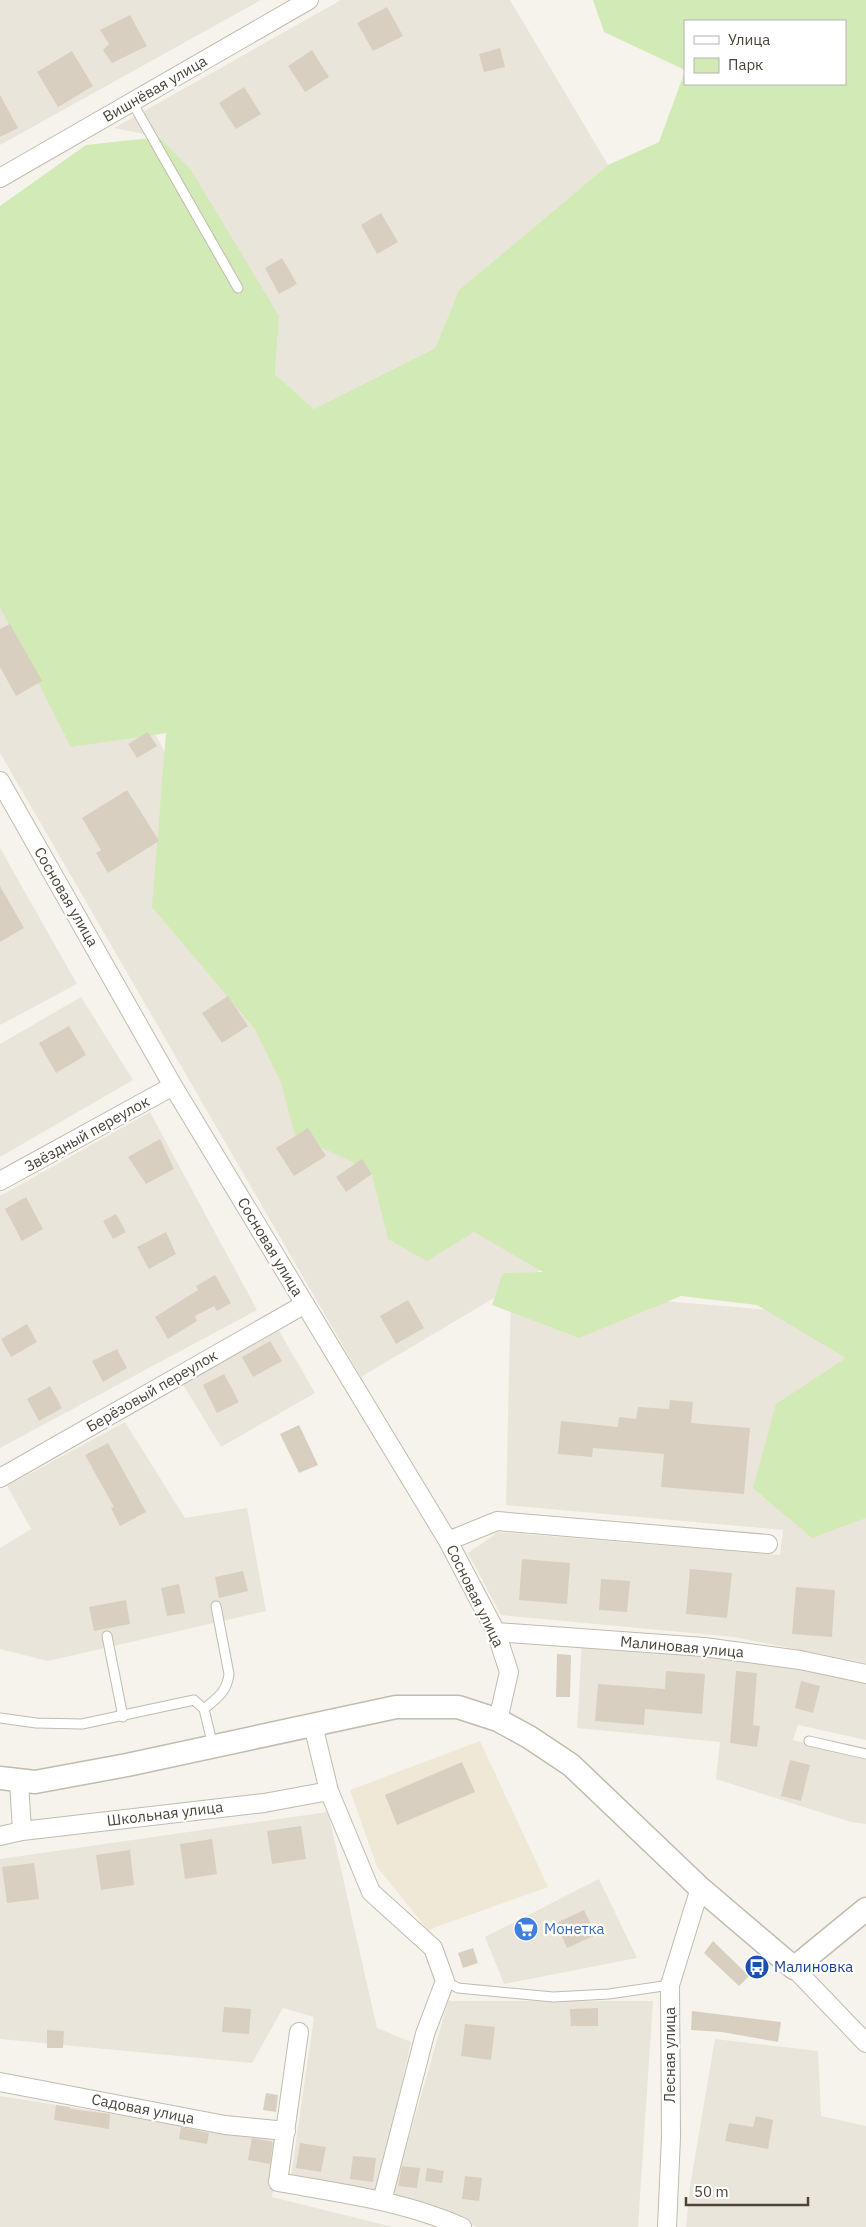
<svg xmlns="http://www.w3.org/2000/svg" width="866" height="2227" font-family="'IBM Plex Sans',sans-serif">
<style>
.residential{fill:#eae5da}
.education{fill:#efe8d6}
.green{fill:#d2eab5}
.building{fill:#d8cfc1}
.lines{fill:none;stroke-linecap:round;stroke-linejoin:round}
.service-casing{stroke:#c2bbae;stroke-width:11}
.minor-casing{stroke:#c2bbae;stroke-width:20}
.tertiary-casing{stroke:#c2bbae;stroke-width:25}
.service{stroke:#fff;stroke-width:9}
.minor{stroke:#fff;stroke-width:18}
.tertiary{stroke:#fff;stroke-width:22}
.labels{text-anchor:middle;stroke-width:4.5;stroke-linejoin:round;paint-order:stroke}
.street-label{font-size:15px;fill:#4b4439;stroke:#fff}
.shop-label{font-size:15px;fill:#366cbe;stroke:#fff;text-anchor:start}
.transit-label{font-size:15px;fill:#164399;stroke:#fff;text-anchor:start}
</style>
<rect width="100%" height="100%" fill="#f6f3ec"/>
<!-- residential -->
<path class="residential" d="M0 0H261L0 145Z
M341 0H510L608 165 459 290 435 348 314 409 275 374 279 316 159 137 114 128Z
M0 581 139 705 203 821 547 1266 511 1288 866 1318V1663L734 1637 501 1615 468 1553 498 1532 780 1555 783 1530 506 1505 511 1288 361 1377 0 753Z
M0 848 77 984 0 1025Z
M81 997 133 1080 0 1157V1044Z
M150 1112 257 1310 0 1448V1196Z
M278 1329 315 1393 221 1447 182 1383Z
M125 1422 185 1518 247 1508 266 1611 48 1661 0 1649V1548L31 1529 7 1486Z
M582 1642 728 1657 866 1682V1740L798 1725 793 1740 866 1760V1824L851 1822 716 1779 720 1742 577 1728Z
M328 1812 377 2028 411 2042 378 2191 291 2176 314 2017 283 2008 252 2063 0 2039V1859Z
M599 1879 637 1958 504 1984 485 1937Z
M448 2001H653L638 2227H477L441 2210 392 2198Z
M715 2039 818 2051 821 2116 866 2126V2227H686L690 2186Z
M0 2096 280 2140 272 2197 393 2227H0Z"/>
<!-- education -->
<path class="education" d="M480 1741 548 1887 428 1930 377 1867 350 1790Z"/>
<!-- green -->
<path class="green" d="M593 0H866V1518L812 1538 753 1488 776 1404 846 1358 757 1305 681 1296 579 1338 492 1305 503 1273 543 1272 474 1232 427 1261 388 1239 371 1171 295 1135 281 1083 255 1029 152 907 166 733 71 747 0 607V206L86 145 159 137 191 170 279 316 275 374 314 409 435 348 459 290 608 165 659 142 685 71V84H845V21H685V70L604 32Z"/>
<!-- building -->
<path class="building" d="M387 7 403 36 373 51 357 23Z
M130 15 147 46 112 63 103 50 109 44 100 30Z
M500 48 505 67 484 72 479 54Z
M312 50 329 77 305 92 288 66Z
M72 51 93 86 58 107 37 72Z
M244 87 261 114 236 129 219 103Z
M0 95 18 128 0 137Z
M381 213 398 242 377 254 361 225Z
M282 258 297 284 279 294 265 268Z
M10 624 42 681 16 696 0 667V629Z
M148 732 157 746 137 758 128 744Z
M127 790 159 841 108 873 96 853 101 850 82 818Z
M0 886 24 928 0 942Z
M228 996 248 1026 222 1043 202 1013Z
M69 1026 86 1055 56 1073 39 1043Z
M308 1128 326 1156 294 1176 276 1148Z
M160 1139 174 1169 146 1184 128 1157Z
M362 1159 372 1174 346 1192 336 1177Z
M26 1197 43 1229 22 1241 5 1209Z
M116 1214 126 1232 113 1239 103 1221Z
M166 1232 176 1254 149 1269 137 1247Z
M215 1275 231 1303 217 1311 214 1306 195 1316 197 1321 168 1339 155 1317 198 1290 196 1286Z
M408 1300 424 1328 396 1344 380 1316Z
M27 1324 37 1342 11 1357 1 1339Z
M270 1341 282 1361 253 1377 242 1357Z
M117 1349 127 1368 103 1382 92 1361Z
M224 1374 239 1402 217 1413 203 1385Z
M50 1386 62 1408 39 1421 27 1399Z
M670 1400 693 1402 691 1423 750 1428 744 1494 661 1487 664 1454 593 1448 592 1457 558 1454 561 1421 618 1427 619 1417 636 1419 638 1407 669 1409Z
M299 1425 318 1465 299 1473 280 1434Z
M108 1443 146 1512 120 1526 111 1508 114 1507 85 1455Z
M522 1559 570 1563 567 1604 519 1600Z
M690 1569 732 1573 727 1618 686 1614Z
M243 1571 248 1591 219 1598 215 1577Z
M601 1579 630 1581 627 1612 599 1610Z
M179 1584 185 1613 167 1616 161 1588Z
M796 1587 835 1590 832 1637 792 1634Z
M126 1600 130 1624 94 1631 89 1607Z
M557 1654 571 1655 570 1697H556Z
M666 1671 705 1674 702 1714 645 1709 644 1725 595 1721 598 1684 665 1689Z
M736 1671 757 1673 753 1725 760 1726 757 1747 730 1743Z
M801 1681 820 1686 813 1713 795 1708Z
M790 1760 810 1765 801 1801 781 1796Z
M462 1762 475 1792 397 1825 385 1795Z
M301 1826 306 1859 272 1864 267 1831Z
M212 1839 217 1874 185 1879 180 1844Z
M130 1850 134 1885 101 1890 96 1855Z
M34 1863 39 1899 7 1903 2 1867Z
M584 1910 596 1935 567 1948 556 1923Z
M713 1941 749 1976 739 1986 704 1953Z
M473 1948 478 1963 463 1968 458 1953Z
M224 2007 251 2009 249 2034 222 2032Z
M598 2008V2026H571L570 2009Z
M692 2011 781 2022 778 2042 722 2032 691 2030Z
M465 2024 495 2027 491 2060 461 2056Z
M47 2030 64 2031 63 2048H47Z
M266 2093 278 2095 276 2112 263 2110Z
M56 2105 70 2107V2109L110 2114 109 2129 54 2120Z
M756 2116 773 2120 768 2149 725 2141 729 2123 753 2127Z
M181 2127 209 2133 207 2144 179 2139Z
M252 2138 273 2142 270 2164 248 2160Z
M300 2143 326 2147 321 2172 296 2168Z
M353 2156 376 2158 373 2182 350 2179Z
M402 2166 420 2168 417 2188 398 2186Z
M427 2168 444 2171 442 2183 425 2181Z
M465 2176 482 2178 479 2201 462 2199Z"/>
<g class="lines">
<defs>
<path id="service" d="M132 102 238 288
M107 1636 123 1717
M204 1709C217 1698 227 1692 229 1674L216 1606
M0 1718 36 1723 82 1724 194 1700 204 1709 213 1746
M809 1741 866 1754
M445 1981 458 1988 553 1997 609 1994 670 1985"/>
<path id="minor" d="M0 178 309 0
M0 781 173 1086 448 1541 496 1632 509 1672 498 1720
M0 1181 173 1086
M0 1478 305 1304
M448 1541 497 1521 768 1544
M496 1632 704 1647 800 1660 866 1674
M313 1725 329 1791 371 1892 433 1948 445 1981 425 2034 382 2201
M19 1781 22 1831
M0 1836 22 1831 264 1803 329 1791
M794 1968 866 2043
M299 2032 278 2182C340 2193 404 2201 462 2227
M0 2082 225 2125 286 2131
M667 2227 671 2137 670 1985 700 1888"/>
<path id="tertiary" d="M0 1778 35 1782 127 1765 396 1707H458L498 1720 529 1737 571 1765 700 1888 794 1968 866 1909"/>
</defs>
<!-- service casing -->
<use href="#service" class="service-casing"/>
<!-- minor casing -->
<use href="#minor" class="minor-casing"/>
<!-- tertiary casing -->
<use href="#tertiary" class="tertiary-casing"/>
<!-- service -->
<use href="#service" class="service"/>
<!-- minor -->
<use href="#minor" class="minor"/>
<!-- tertiary -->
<use href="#tertiary" class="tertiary"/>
</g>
<!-- icons -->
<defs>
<symbol id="supermarket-disc" viewBox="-11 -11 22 22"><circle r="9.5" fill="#3f7fe0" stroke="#fff"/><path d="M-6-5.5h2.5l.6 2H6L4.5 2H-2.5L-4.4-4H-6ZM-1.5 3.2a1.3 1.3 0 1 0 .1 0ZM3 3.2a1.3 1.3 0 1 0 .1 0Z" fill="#fff"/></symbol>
<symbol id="bus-disc" viewBox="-11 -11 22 22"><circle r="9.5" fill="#1a4fb4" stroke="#fff"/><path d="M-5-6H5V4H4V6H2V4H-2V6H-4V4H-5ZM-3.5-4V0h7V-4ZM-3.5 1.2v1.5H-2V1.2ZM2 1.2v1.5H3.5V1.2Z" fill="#fff"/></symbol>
</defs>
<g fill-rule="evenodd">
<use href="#supermarket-disc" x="512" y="1915" width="28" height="28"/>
<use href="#bus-disc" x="743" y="1953" width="28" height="28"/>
</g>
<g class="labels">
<!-- street labels -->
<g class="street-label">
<text transform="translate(155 89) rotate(-30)" y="5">Вишнёвая улица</text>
<text transform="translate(66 897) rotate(60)" y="5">Сосновая улица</text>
<text transform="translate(87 1134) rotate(-29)" y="5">Звёздный переулок</text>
<text transform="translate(270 1247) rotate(59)" y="5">Сосновая улица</text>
<text transform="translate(152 1391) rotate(-30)" y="5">Берёзовый переулок</text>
<text transform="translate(475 1596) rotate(64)" y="5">Сосновая улица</text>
<text transform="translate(682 1647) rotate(5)" y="5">Малиновая улица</text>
<text transform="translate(165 1814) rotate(-7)" y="5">Школьная улица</text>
<text transform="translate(670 2055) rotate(-90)" y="5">Лесная улица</text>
<text transform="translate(143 2109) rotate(11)" y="5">Садовая улица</text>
</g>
<!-- shop labels -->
<g class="shop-label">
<text x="544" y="1934">Монетка</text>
</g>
<!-- transit labels -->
<g class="transit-label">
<text x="774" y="1972">Малиновка</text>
</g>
</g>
<!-- legend -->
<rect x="684" y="20" width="162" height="65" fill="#ffffff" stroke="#b7b4b0"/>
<rect x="694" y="36" width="25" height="8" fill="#ffffff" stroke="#b7b4b0"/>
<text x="728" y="45" font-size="15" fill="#4b4439">Улица</text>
<rect x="694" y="58" width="25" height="15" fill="#d2eab5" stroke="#b7b4b0"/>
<text x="728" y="70" font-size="15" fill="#4b4439">Парк</text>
<!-- scale -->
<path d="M686 2197v8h122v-8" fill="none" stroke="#4b4439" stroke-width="2.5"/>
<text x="694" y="2197" font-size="15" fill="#4b4439" stroke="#ffffff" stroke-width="4" paint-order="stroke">50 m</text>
</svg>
